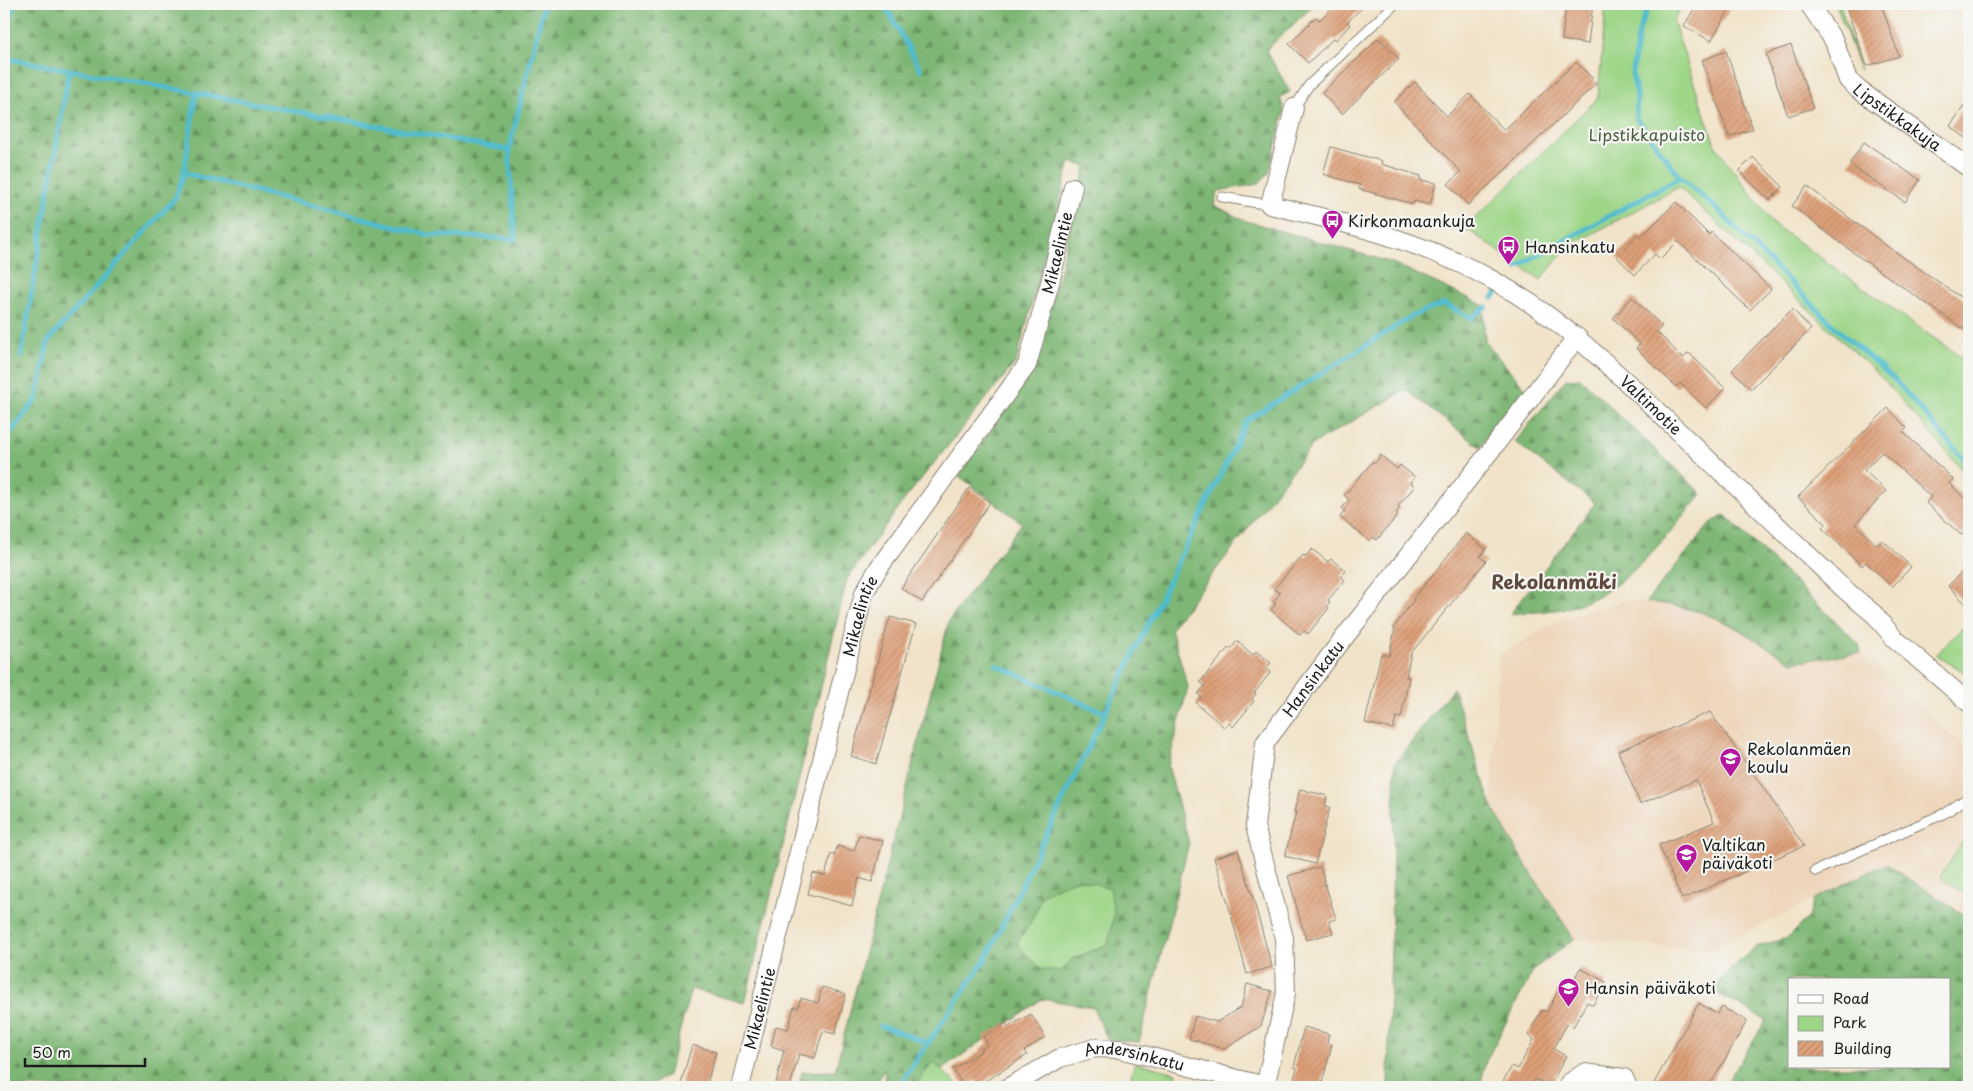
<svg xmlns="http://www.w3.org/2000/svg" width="1973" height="1091" font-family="'Playpen Sans',sans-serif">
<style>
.built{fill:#eed6bb}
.grass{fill:url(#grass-tufts);stroke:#5d7952}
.forest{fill:url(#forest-firs);stroke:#4d6a48;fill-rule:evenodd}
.green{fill:#9ed688;stroke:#5d7952}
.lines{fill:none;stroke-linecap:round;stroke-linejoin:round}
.stream{stroke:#51bccd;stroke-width:5}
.building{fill:url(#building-hatch)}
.service-casing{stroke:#868072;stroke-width:11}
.minor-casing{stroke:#868072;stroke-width:20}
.service{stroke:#fff;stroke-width:9}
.minor{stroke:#fff;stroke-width:18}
.labels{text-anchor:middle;stroke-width:4.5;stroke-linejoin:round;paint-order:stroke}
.street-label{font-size:16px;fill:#1c1c1c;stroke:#f6f6f2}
.park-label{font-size:16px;fill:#4a5d42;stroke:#f6f6f2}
.poi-label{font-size:16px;fill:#1c1c1c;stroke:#f6f6f2;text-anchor:start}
.quarter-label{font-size:19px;font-weight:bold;fill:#604a3d;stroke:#f6f6f2}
</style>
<defs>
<pattern id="grass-tufts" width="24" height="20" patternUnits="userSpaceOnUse" patternTransform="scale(1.25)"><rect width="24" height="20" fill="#9ed688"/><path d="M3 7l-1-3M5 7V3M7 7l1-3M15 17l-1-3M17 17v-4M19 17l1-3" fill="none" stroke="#88b775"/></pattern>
<pattern id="forest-firs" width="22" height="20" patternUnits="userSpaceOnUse" patternTransform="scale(1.25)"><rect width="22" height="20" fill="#7eb774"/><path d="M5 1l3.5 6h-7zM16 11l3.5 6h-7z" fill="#66945e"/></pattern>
<pattern id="building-hatch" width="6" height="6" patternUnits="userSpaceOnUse" patternTransform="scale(1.25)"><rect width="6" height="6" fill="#dda079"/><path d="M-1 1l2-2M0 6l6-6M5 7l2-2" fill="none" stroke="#bd8968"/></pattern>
</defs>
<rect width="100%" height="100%" fill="#f6f6f2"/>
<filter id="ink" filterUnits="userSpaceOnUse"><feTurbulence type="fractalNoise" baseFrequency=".02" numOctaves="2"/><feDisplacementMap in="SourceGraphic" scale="10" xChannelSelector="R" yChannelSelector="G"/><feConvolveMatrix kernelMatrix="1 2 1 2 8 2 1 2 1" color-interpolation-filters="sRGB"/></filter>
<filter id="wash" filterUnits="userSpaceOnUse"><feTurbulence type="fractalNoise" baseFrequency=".0096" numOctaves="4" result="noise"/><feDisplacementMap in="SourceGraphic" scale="20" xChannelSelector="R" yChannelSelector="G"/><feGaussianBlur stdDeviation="1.12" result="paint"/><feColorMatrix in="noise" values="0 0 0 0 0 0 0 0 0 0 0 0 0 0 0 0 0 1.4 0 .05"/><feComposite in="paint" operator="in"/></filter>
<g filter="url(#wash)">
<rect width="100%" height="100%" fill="#f1e3c9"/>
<!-- built -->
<path class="built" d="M1625 600 1664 604 1701 612 1731 625 1792 662 1861 653 1969 750V918L1886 864 1710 950 1574 939 1517 851 1491 804 1499 655 1561 619Z"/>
<!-- grass -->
<path class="grass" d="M1836 4H1840L1860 70Z"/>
<!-- forest -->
<path class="forest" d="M4 4H1315L1266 50 1290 92 1280 97 1284 111 1269 173 1258 184 1218 191 1214 205 1243 220 1393 263 1483 305 1485 342 1525 388 1480 447 1406 390 1313 444 1171 628 1188 687 1168 766 1189 843 1139 1042 1107 1039 1093 1007 1042 999 917 1087H886L884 1069 875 1087H798L802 1072 835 1071 949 620 1022 523 959 476 1036 365 1086 166 1070 162 1016 362 904 500 847 579 745 1003 691 989 668 1075 647 1087H4ZM1078 879 1108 944 1072 959 1017 944 1033 918 1042 895 1060 886Z
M1580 378 1702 494C1665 537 1628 591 1570 607 1551 612 1529 612 1510 614L1595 503 1515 442 1566 379Z
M1725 515 1859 644 1861 653 1792 662 1731 625 1701 612 1665 604 1646 602 1711 523Z
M1453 688 1491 804 1517 851 1574 939 1534 969 1486 1061 1480 1087H1386L1388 1081 1395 763Z
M1886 864 1969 918V1087H1724L1766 1020 1713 991 1725 974 1756 947 1787 938 1809 916 1814 899ZM1789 980H1949V1067H1789Z"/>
<!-- green -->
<path class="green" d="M1606 4H1683L1673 21 1715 145 1773 224 1969 363V478L1886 382 1679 187 1566 248 1541 280 1465 228 1598 98Z
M1969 621V675L1936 655Z
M1969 832V897L1940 877Z
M1078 879 1110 888 1114 915 1108 944 1072 959 1062 971 1041 969 1017 944 1033 918 1042 895 1060 886Z
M933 1062 960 1087H915Z
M1135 1062 1176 1073 1172 1087H1128Z"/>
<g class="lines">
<!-- stream -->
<path class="stream" d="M884 4 921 70
M1649 4 1639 31 1632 73 1637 96 1636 118 1680 177
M4 36 15 4
M4 58 509 150 544 4
M184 173 429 235 515 239 509 150
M1517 268 1531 259 1680 177 1716 208 1836 328 1894 379 1969 465
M1493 298 1498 291
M21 357 69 70
M4 441 37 398 48 341 176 197 184 173 196 94
M996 665 1105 713
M881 1026 929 1043
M898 1087 987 957 1247 420 1414 315 1444 304 1471 318 1486 307"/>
</g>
<g id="blocks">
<!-- building -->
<path class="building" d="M1336 4H1366L1347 22 1350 25 1336 40 1334 38 1308 63 1289 44 1316 17 1320 20Z
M1566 4H1593L1588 44 1562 40Z
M1697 4H1717L1729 10 1711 41 1684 26Z
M1845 4H1881L1899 56 1867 66Z
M1379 38 1399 59 1342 114 1322 93Z
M1791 45 1813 108 1788 116 1766 54Z
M1726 51 1753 129 1729 137 1702 60Z
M1576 62 1597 83 1468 205 1448 184 1461 172 1394 102 1415 82 1447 116 1470 94 1504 130Z
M1969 99V140L1950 126Z
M1864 142 1920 180 1905 202 1849 164Z
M1331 147 1382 161 1381 164 1421 176 1420 180 1436 183 1430 205 1414 201 1413 204 1359 189 1360 185 1323 174Z
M1753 157 1783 187 1770 200 1739 171Z
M1807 186 1884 244 1969 303V333L1858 256 1792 206Z
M1676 202 1709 235 1711 232 1771 289 1750 310 1678 241 1660 259 1655 254 1635 275 1616 256 1638 234 1641 237Z
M1632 297 1662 326 1657 332 1683 358 1689 353 1725 388 1706 408 1680 383 1676 387 1636 348 1640 344 1613 318Z
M1792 309 1811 329 1751 389 1732 370Z
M1888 408 1907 428 1903 432 1953 479 1949 483 1969 503V527L1961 535 1926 503 1931 497 1882 452 1864 470 1886 491 1855 524 1877 545 1883 540 1911 567 1892 587 1866 562 1862 566 1822 528 1826 524 1798 497Z
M1381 455 1397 469 1400 465 1415 477 1410 482 1415 486 1398 506 1400 508 1396 513 1398 515 1377 540 1373 537 1370 541 1340 517 1345 511 1342 508 1349 500 1344 495 1373 461 1375 463Z
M969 488 990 502 922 602 901 588Z
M1466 533 1486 549 1480 557 1486 561 1411 653 1406 677H1409L1401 718 1396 717 1393 729 1365 723 1381 654 1389 656 1395 629 1393 628 1414 600 1413 599Z
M1312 549 1328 562 1331 559 1346 571 1341 576 1345 580 1328 600 1330 602 1327 606 1329 608 1308 634 1304 631 1300 635 1271 610 1276 604 1273 602 1280 593 1274 589 1303 555 1306 556Z
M1969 564V607L1948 586Z
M890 617 916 624 876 764 851 756Z
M1237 641 1253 655 1256 651 1271 663 1266 668 1271 672 1254 693 1256 694 1252 699 1254 701 1233 727 1229 723 1225 728 1196 703 1201 697 1198 694 1205 686 1200 682 1229 647 1231 649Z
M1710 712 1804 846 1682 899 1659 845 1714 822 1696 780 1640 804 1618 751Z
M1300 789 1327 796 1325 806 1330 807 1315 864 1285 856 1296 812H1294Z
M859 835 883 841 872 882 859 878 852 906 808 894 813 873 825 876 831 854 835 855 837 846 854 851Z
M1238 850 1253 898 1272 967 1247 974 1227 900 1214 858Z
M1320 867 1336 919 1329 921 1333 933 1306 940 1288 876Z
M1580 968 1606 982 1593 1005 1587 1002 1573 1027 1567 1024 1554 1049 1566 1056 1550 1086 1535 1079 1530 1087H1500L1512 1066 1518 1069 1534 1039 1528 1035 1542 1010 1547 1012 1560 987 1568 991Z
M1247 984 1272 991 1261 1026 1225 1049 1189 1039 1195 1016 1217 1022 1241 1007Z
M822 987 846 994 835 1034 823 1031 815 1058 799 1054 790 1087H775L784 1050 771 1046 776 1026 788 1029 794 1007 798 1008 801 998 818 1003Z
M1699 1003 1717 1014 1722 1007 1747 1021 1709 1087H1662L1654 1083Z
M1031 1014 1045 1037 1024 1051 1027 1055 979 1085 976 1080 964 1087 953 1069 981 1051 980 1049 988 1044 983 1037 1006 1023 1008 1027Z
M1304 1027 1329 1034 1327 1043 1332 1045 1321 1087H1292L1297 1068 1294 1067Z
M692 1045 716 1052 706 1087H680Z"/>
</g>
</g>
<g filter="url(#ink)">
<use href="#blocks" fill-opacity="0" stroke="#868072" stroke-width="1"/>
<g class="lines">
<defs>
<path id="service" d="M1294 108 1309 85 1395 4
M1222 197 1270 205
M1815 871 1945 813 1969 797"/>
<g id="minor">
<path id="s1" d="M1809 4 1834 41 1848 80 1859 90 1969 168"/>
<path id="s2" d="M1294 108 1270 205C1348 223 1426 242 1496 282 1564 320 1618 374 1674 427 1731 481 1788 535 1844 589L1875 615 1894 638 1969 703"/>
<path id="s3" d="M740 1087 864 593 878 569 1027 365 1051 279 1073 187"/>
<path id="s4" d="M1009 1087 1060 1058 1095 1048 1120 1049 1265 1086"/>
<path id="s5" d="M1265 1087 1286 993 1284 938 1255 826 1265 743 1329 657 1502 436 1577 337"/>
<path d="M1570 1087 1569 1083 1584 1073 1624 1078 1628 1087"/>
</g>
</defs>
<!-- service casing -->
<use href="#service" class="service-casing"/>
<!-- minor casing -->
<use href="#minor" class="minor-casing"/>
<!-- service -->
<use href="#service" class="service"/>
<!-- minor -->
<use href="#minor" class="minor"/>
</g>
</g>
<!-- icons -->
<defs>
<symbol id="bus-pin" viewBox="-11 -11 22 30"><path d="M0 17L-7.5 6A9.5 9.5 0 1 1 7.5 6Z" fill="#b5179e" stroke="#f6f6f2"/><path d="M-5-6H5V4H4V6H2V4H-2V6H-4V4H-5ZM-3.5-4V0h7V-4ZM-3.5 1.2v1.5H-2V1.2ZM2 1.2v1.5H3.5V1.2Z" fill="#fff"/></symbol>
<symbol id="school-pin" viewBox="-11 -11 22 30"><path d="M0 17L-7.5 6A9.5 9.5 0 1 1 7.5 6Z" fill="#b5179e" stroke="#f6f6f2"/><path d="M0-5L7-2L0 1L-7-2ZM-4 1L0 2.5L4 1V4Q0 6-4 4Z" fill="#fff"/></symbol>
</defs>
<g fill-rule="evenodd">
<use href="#bus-pin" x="1320" y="208" width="25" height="34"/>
<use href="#bus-pin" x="1496" y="234" width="25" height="34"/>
<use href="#school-pin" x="1718" y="746" width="25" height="34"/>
<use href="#school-pin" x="1674" y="842" width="25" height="34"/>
<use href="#school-pin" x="1556" y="976" width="25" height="34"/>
</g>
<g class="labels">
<!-- street labels -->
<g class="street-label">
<text dy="6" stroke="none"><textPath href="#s1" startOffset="148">Lipstikkakuja</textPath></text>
<text dy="6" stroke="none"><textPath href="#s3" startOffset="906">Mikaelintie</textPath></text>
<text dy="6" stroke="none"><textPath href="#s2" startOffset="538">Valtimotie</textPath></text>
<text dy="6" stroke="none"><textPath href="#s3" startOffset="486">Mikaelintie</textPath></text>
<text dy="6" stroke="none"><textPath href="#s5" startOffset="431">Hansinkatu</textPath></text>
<text dy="6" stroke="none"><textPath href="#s3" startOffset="81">Mikaelintie</textPath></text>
<text dy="6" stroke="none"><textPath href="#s4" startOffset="135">Andersinkatu</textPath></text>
</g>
<!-- park labels -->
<g class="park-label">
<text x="1647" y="141">Lipstikkapuisto</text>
</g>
<!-- poi labels -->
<g class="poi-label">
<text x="1348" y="227">Kirkonmaankuja</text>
<text x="1525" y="253">Hansinkatu</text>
<text x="1747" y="755">Rekolanmäen<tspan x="1747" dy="18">koulu</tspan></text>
<text x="1702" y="851">Valtikan<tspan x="1702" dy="18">päiväkoti</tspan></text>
<text x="1585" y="994">Hansin päiväkoti</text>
</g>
<!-- quarter labels -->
<g class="quarter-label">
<text x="1554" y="589">Rekolanmäki</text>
</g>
</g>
<!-- margin -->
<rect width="1973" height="1091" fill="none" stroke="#f6f6f2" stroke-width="20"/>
<!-- legend -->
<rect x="1788" y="978" width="162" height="90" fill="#f6f6f2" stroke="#9f9f9c"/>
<rect x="1798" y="995" width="25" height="8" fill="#ffffff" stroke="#9f9f9c"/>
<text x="1833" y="1004" font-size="15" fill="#1c1c1c">Road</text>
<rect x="1798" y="1016" width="25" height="15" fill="#9ed688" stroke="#9f9f9c"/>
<text x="1833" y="1028" font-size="15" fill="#1c1c1c">Park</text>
<rect x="1798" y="1041" width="25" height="15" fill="url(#building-hatch)" stroke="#9f9f9c"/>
<text x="1833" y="1054" font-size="15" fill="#1c1c1c">Building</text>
<!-- scale -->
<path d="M25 1058v8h120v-8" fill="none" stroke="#1c1c1c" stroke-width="2.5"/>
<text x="32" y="1058" font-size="15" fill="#1c1c1c" stroke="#f6f6f2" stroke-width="4" paint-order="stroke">50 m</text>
</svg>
